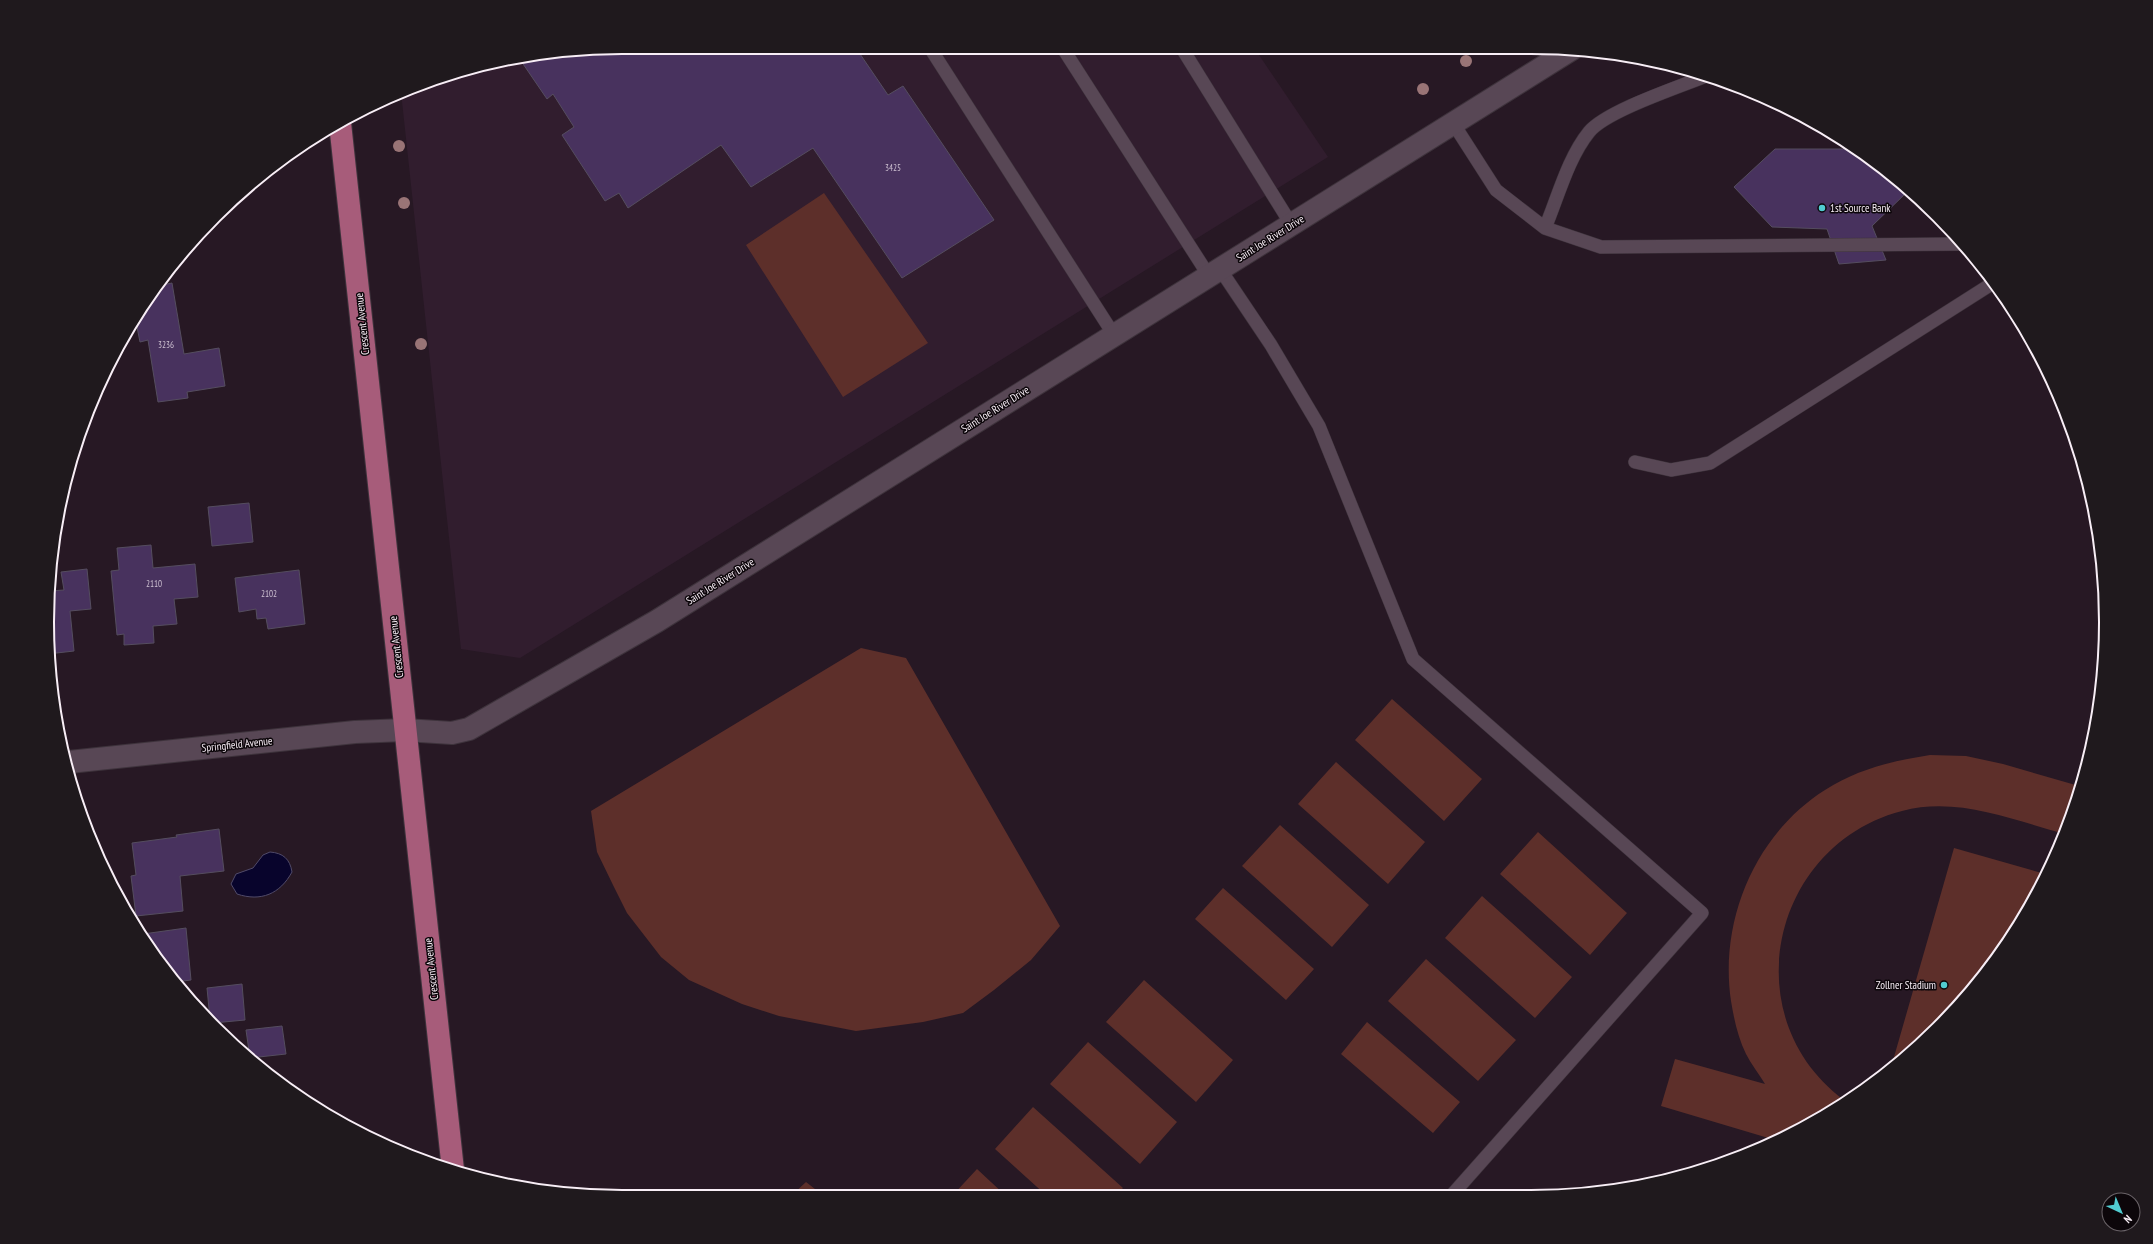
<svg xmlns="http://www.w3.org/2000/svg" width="2153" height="1244" font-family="'PT Sans Narrow',sans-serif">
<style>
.built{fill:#311d2e}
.green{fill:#5d2f2a}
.water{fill:#08042c;stroke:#504a69}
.building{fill:#48325e;stroke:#554d5f}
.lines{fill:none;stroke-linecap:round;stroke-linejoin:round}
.lane-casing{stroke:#3e333c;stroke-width:14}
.street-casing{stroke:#3e333c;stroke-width:24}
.secondary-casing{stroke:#3e333c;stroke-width:24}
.primary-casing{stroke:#3e333c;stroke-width:24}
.lane{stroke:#584755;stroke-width:13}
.street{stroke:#584755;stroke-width:22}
.secondary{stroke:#584755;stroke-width:22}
.primary{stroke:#a75c7a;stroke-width:22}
.tree{fill:#997476}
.poi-dot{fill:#51ccd1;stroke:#0c060a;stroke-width:1.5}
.labels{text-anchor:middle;stroke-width:3;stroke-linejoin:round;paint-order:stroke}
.number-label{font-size:9px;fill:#ccbfd0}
.poi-label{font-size:11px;fill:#f8eef6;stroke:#0c060a;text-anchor:start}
.street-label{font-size:11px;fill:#f8eef6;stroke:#0c060a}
.rim{fill:none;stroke:#f8eef6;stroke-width:2}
</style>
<rect width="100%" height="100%" fill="#271824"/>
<!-- built -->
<path class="built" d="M1255 49 1328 157 520 658 461 649 401 92 437 77 547 52Z"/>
<!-- green -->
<path class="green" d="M824 193 928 343 843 397 746 245Z
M861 648 906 658 1060 926 1031 960 994 990 963 1013 923 1022 856 1031 779 1016 742 1004 689 980 661 957 627 913 613 885 597 852 591 811Z
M1392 699 1482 779 1444 821 1355 740Z
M1930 755 1966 756 2003 764 2079 786 2065 834C2013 820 1957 796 1902 811 1771 845 1733 1018 1844 1100L1819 1120 1775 1140 1661 1106 1675 1059 1765 1084C1759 1074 1751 1064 1746 1054 1738 1038 1734 1019 1731 1001 1719 921 1755 834 1825 790 1858 769 1892 761 1930 755Z
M1336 762 1425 842 1388 884 1298 804Z
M1280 825 1369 905 1332 947 1242 866Z
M1538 832 1627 913 1590 955 1500 874Z
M1954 848 2045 874 2009 941 1937 1029 1892 1064Z
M1223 888 1314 969 1286 1000 1195 919Z
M1482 896 1572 977 1535 1018 1445 938Z
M1426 959 1516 1040 1478 1081 1388 1001Z
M1144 980 1233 1060 1196 1102 1106 1022Z
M1367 1022 1460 1102 1433 1133 1341 1054Z
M1088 1042 1177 1122 1140 1164 1050 1084Z
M1033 1107 1123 1188 1115 1196H1047L995 1149Z
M977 1169 1006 1196H952Z
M806 1182 824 1196H791Z"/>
<!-- water -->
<path class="water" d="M270 852C283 853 290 859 292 872 280 894 261 902 237 894L231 884 236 874 253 868 263 855Z"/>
<!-- building -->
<path class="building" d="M858 51 888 95 903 86 994 220 902 278 813 148 751 187 721 145 628 208 619 193 605 201 562 135 574 127 553 94 547 99 519 58 547 52Z
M1775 149H1856L1908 191 1872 226 1886 260 1839 264 1827 229 1772 227 1734 187Z
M172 283 184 354 219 348 225 386 187 392 188 398 158 402 148 340 140 342 137 327 129 328 144 302 158 286Z
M249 503 253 542 212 546 208 507Z
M151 545 153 568 195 564 198 597 174 599 177 624 153 626 154 643 124 645V634L117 635 111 571 119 570 117 548Z
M87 569 91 609 70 611 74 651 48 654 50 591 64 590 61 572Z
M299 570 305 624 268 629 266 618 257 619 256 609 239 612 235 578Z
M219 829 224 871 180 876 183 911 136 916 131 876 136 875 132 843 177 837 176 835Z
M186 928 191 980 175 982 166 972 143 934Z
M242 984 245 1020 213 1023 210 1019 207 988Z
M282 1026 286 1054 250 1058 246 1030Z"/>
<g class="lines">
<defs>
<path id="lane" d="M1064 50 1209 276
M1183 50 1291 224
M932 51 1114 335
M1453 123 1496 190 1545 228 1601 247 1961 244
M1545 228C1558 197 1568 158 1589 132 1606 111 1679 87 1706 76
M1220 269 1271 345 1319 426 1413 659 1702 913 1451 1196
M1635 462 1671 470 1710 463 1993 283"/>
<path id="street" d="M69 762 355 732 405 730"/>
<path id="secondary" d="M405 730 452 733 469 729 657 621 1572 49"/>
<path id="primary" d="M340 123 453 1170"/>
</defs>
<!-- lane casing -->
<use href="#lane" class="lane-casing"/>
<!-- street casing -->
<use href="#street" class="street-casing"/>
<!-- secondary casing -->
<use href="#secondary" class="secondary-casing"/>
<!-- primary casing -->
<use href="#primary" class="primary-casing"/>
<!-- lane -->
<use href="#lane" class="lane"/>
<!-- street -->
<use href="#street" class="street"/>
<!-- secondary -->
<use href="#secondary" class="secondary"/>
<!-- primary -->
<use href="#primary" class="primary"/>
</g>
<!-- trees -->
<g class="tree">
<circle cx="1466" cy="61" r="6"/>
<circle cx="1423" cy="89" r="6"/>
<circle cx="399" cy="146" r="6"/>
<circle cx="404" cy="203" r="6"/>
<circle cx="421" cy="344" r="6"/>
</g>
<!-- markers -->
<g class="poi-dot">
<circle cx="1822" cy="208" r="4"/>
<circle cx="1944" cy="985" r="4"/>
</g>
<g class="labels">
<!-- number labels -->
<g class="number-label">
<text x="893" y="171">3425</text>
<text x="166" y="348">3236</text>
<text x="154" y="587">2110</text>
<text x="269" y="597">2102</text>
</g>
<!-- poi labels -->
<g class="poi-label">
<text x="1830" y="212">1st Source Bank</text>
<text x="1936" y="989" text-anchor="end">Zollner Stadium</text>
</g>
<!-- street labels -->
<g class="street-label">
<text transform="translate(1270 238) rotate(-32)" y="4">Saint Joe River Drive</text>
<text transform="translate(362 324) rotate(-96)" y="4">Crescent Avenue</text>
<text transform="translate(995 409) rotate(-32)" y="4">Saint Joe River Drive</text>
<text transform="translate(720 581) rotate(-32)" y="4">Saint Joe River Drive</text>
<text transform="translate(396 647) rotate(-96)" y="4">Crescent Avenue</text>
<text transform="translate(237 744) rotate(-6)" y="4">Springfield Avenue</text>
<text transform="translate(431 969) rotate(-96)" y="4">Crescent Avenue</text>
</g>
</g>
<!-- crop -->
<path d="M0 0H2153V1244H0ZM622 54H1531A568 568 0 0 1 2099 622V622A568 568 0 0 1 1531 1190H622A568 568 0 0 1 54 622V622A568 568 0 0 1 622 54Z" fill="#1f191d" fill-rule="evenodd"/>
<path class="rim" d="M622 54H1531A568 568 0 0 1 2099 622V622A568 568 0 0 1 1531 1190H622A568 568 0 0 1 54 622V622A568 568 0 0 1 622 54Z"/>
<!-- north arrow -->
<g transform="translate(2121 1212) rotate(136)"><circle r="19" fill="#0c060a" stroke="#6a6368"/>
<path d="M0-3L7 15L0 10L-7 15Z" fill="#51ccd1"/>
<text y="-6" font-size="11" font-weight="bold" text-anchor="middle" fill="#f8eef6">N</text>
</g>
</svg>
